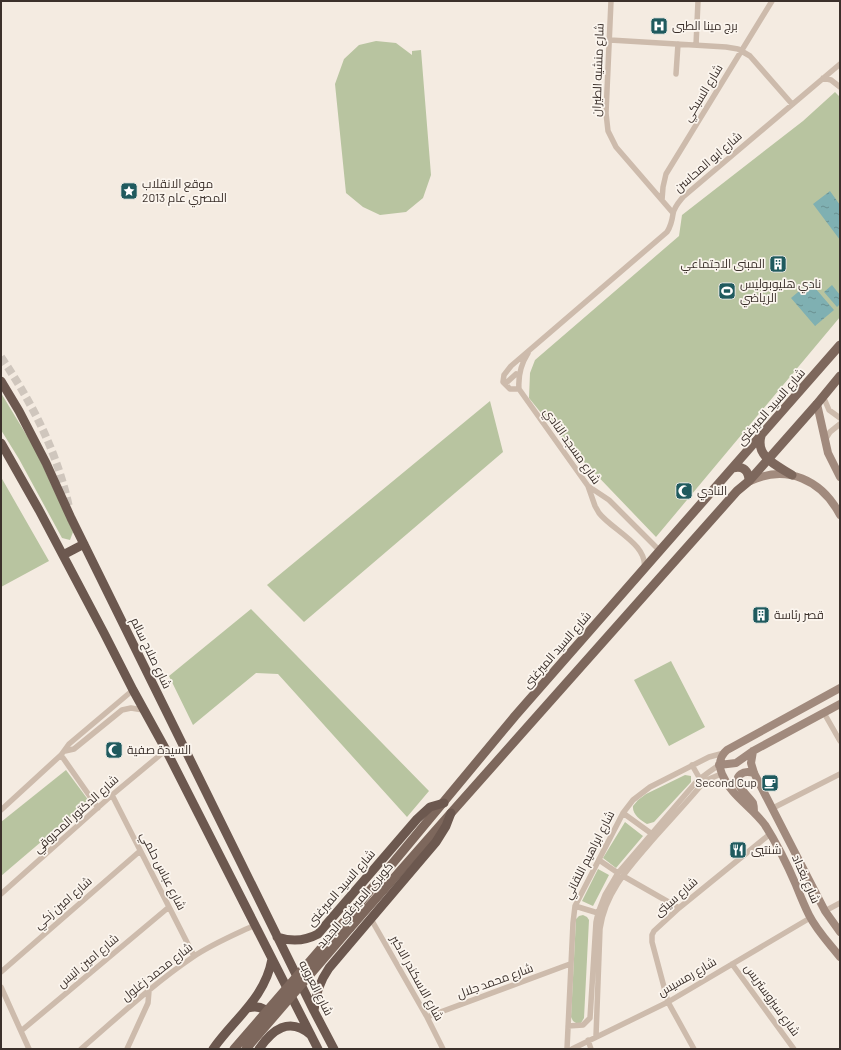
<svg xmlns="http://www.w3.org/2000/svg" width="841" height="1050" font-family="Barlow,Cairo,sans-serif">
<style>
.grass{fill:#b8c4a0}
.water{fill:url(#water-ripples)}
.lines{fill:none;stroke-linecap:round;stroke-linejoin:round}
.secondary-tunnel{stroke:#cfc6bd;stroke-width:8;stroke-dasharray:8 4;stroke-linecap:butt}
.minor{stroke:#cdbbac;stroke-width:5.5}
.secondary{stroke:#a18a7d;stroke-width:8}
.primary{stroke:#7d675c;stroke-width:9}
.trunk{stroke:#6c584f;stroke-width:9}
.primary-bridge{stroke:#7d675c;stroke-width:9}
.labels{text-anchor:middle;stroke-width:3.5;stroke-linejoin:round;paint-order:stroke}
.poi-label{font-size:12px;fill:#3b302b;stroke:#fbf5ee;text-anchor:start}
.street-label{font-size:12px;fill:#3b302b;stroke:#fbf5ee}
</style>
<defs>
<pattern id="water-ripples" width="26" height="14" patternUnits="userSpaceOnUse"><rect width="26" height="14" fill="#7fb0b2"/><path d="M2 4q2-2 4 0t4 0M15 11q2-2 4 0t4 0" fill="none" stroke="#699091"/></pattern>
</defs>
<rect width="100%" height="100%" fill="#f4ebe1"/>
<!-- grass -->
<path class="grass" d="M376 41 396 43 412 55V51L421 50 431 175 423 198 406 212 380 215 363 207 346 193 335 84 344 59 359 45Z
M835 92 840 97V317L656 537 563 440 529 398 530 373 535 360 679 236 682 215 803 121Z
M1 393 35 449 73 532 70 540 62 538 19 459 1 430Z
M490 401 503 452 304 622 267 585Z
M1 477 49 561 1 587Z
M251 609 429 791 407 817 278 674 256 673 193 725 169 676Z
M671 661 705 727 669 746 634 680Z
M66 770 89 801 1 876V822Z
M685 775 691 776V782L654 822 647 824C640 820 632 814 633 806L638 800 646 794Z
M625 822 643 836 616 868 603 858Z
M598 869 609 875 593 906 582 901Z
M583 915 587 917 589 920 584 1018 581 1023H576L573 1021 571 1017 576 919 579 916Z"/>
<!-- water -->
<path class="water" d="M830 191 840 205V240L813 204Z
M810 282 834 310 815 326 791 298Z
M832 285 840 295V304L837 307 824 292Z"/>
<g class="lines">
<!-- secondary-tunnel -->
<path class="secondary-tunnel" d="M1 357C33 404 57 452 69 507"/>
<!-- minor -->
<path class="minor" d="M611 1 606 113 608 131 616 147 673 213
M610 40 726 47 738 49 750 56 792 104
M696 45 698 1
M676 74 678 44
M823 78 831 80 840 87
M662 200 663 187 666 174 772 1
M505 384 516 374
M519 389H510L503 382 504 375 511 366 667 232C671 226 672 221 673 214 674 207 679 202 683 197L840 64
M519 389 588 486 595 506 599 513C612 530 649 545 644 569
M519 389C518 376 521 364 528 353
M823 396 829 410 840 418
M825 440 830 432 840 424
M588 486 609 500 660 551
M824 713 840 741
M65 751 74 749 122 710 131 708 143 710
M61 755 98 808
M692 765 700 779
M112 795 194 956
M773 808 840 774
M1 810 61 755 69 744 133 690
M623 813 652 834
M599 860 618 873
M623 876 679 908
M1 894 112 795 166 750
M575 906 598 913
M825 911 840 903
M371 919 427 1017 443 1049
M732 964 794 1049
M1 972 140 851
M1 987 29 1049
M427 1017 570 964
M568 1026 583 1025 590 1018 596 922 598 913 605 895 618 873 697 781 709 772 719 765
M21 1031 169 907
M596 1036 600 929C605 891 632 864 656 836 672 818 688 801 703 783L709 779 721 774
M588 1040 591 1049
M81 1049C117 1018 153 984 193 957 212 944 234 935 255 925
M127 1049 148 1003 149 991
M567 1049 573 923 575 906 623 813 633 800 650 787 709 757 724 753
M572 1049 668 1002 810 918
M694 1049 668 1002 652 942V935L654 931 679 908 770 834"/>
<!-- secondary -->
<path class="secondary" d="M817 404 828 453 840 477
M750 481C787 464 822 480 840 515
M840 688 727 750C720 756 718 765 722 774 731 796 752 807 765 825 777 844 787 864 796 885 800 895 804 905 809 915 817 931 829 943 840 957
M753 751 751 763 754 773 825 911 840 932
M719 765 736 763 753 751 840 704
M754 773C750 772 745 771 741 774 730 782 749 796 753 803 754 806 754 809 754 812"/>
<!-- primary -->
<path class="primary" d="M761 436C755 457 778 466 792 475
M733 468C743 465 749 471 749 481
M343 923 515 716 840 345
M350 928 451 813 737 491 749 481 817 404 840 376"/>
<!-- trunk -->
<path class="trunk" d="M1 381 19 411 46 463 71 518 314 1011 334 1049
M1 443 39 510 104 633 133 690 166 750 318 1049
M63 555 84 544
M277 937C292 942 305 941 318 934L417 819 430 807 444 803
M248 1008C258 1005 266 1008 272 1017
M314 1011C315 995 320 981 329 968L436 842 446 826 451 813
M213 1049C235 1018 265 998 272 959
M259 1049C272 1030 289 1016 311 1035"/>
<!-- primary-bridge -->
<path class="primary-bridge" d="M234 1049 343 923
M246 1049 350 928"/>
</g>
<!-- icons -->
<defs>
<symbol id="hospital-square" viewBox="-11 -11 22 22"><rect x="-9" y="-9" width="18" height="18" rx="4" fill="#1f5a5e" stroke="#fbf5ee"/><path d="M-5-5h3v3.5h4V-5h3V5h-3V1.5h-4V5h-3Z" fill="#fff"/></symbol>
<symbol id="sight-square" viewBox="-11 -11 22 22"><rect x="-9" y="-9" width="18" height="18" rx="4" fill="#1f5a5e" stroke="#fbf5ee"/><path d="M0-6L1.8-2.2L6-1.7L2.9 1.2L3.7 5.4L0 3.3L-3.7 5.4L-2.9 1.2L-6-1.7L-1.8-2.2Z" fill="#fff"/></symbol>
<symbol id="building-square" viewBox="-11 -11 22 22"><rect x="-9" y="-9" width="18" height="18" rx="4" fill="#1f5a5e" stroke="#fbf5ee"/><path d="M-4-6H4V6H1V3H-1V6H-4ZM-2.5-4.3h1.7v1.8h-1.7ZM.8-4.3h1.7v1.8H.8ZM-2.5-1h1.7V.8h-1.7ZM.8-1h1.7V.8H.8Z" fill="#fff"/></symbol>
<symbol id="stadium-square" viewBox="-11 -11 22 22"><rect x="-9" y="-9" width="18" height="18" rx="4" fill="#1f5a5e" stroke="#fbf5ee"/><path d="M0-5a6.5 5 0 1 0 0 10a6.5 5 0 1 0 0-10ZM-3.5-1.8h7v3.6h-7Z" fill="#fff"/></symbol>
<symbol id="mosque-square" viewBox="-11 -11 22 22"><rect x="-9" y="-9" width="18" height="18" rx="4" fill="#1f5a5e" stroke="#fbf5ee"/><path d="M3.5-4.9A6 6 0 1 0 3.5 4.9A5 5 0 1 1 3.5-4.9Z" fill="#fff"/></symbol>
<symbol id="cafe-square" viewBox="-11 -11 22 22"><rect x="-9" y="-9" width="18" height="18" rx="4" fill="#1f5a5e" stroke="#fbf5ee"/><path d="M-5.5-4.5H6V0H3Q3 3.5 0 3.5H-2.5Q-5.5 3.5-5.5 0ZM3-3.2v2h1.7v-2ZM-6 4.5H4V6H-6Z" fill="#fff"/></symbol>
<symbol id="restaurant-square" viewBox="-11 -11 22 22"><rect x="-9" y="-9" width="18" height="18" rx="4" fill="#1f5a5e" stroke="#fbf5ee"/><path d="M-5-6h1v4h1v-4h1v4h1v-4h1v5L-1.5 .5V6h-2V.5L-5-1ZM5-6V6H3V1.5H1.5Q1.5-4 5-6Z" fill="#fff"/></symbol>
</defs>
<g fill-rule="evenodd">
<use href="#hospital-square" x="649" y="16" width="20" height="20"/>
<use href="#sight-square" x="119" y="181" width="20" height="20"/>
<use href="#building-square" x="768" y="254" width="20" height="20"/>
<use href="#stadium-square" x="717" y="281" width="20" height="20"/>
<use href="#mosque-square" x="674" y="481" width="20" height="20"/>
<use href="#building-square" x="751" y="605" width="20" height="20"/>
<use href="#mosque-square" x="104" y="740" width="20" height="20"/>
<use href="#cafe-square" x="760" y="773" width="20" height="20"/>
<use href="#restaurant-square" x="728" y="840" width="20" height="20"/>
</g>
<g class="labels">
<!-- poi labels -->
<g class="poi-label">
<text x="672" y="30">برج مينا الطبى</text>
<text x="142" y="188">موقع الانقلاب<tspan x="142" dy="14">المصري عام 2013</tspan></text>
<text x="765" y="268" text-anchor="end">المبنى الاجتماعي</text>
<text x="740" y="288">نادي هليوبوليس<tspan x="740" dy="14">الرياضي</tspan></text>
<text x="697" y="495">النادي</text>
<text x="774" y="619">قصر رئاسة</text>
<text x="127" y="754">السيدة صفية</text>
<text x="757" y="787" text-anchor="end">Second Cup</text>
<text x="751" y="854">شنتيي</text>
</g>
<!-- street labels -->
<g class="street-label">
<text transform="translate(598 70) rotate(-88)" y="4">شارع منشيه الطيران</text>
<text transform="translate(703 93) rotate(-59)" y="4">شارع السبكي</text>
<text transform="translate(708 162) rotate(-41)" y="4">شارع ابو المحاسن</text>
<text transform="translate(771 407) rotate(-49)" y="4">شارع السيد الميرغنى</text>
<text transform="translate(572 446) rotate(55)" y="4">شارع مسجد النادي</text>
<text transform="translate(557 650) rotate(-49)" y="4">شارع السيد الميرغنى</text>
<text transform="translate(151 653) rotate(64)" y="4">شارع صلاح سالم</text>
<text transform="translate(76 814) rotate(-42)" y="4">شارع الدكتور المحروقي</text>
<text transform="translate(589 855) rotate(-63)" y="4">شارع ابراهيم اللقاني</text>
<text transform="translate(163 871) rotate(63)" y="4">شارع عباس حلمي</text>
<text transform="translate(806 879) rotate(66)" y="4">شارع بغداد</text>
<text transform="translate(341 888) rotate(-49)" y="4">شارع السيد الميرغنى</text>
<text transform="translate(676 897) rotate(-41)" y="4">شارع سيتى</text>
<text transform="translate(63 903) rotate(-41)" y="4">شارع امين زكي</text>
<text transform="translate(355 905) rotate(-49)" y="4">كوبرى الميرغني الجديد</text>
<text transform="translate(88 961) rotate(-40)" y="4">شارع امين انيس</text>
<text transform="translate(157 972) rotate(-38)" y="4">شارع محمد زغلول</text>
<text transform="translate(687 977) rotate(-30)" y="4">شارع رمسيس</text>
<text transform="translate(417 978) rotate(61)" y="4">شارع الاسكندر الاكبر</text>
<text transform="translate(495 981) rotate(-20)" y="4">شارع محمد جلال</text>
<text transform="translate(316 988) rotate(63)" y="4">شارع العروبه</text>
<text transform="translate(772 1000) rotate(54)" y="4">شارع سيزوستريس</text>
</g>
</g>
<!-- border -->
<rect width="841" height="1050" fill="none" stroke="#3b302b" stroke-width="4"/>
</svg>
